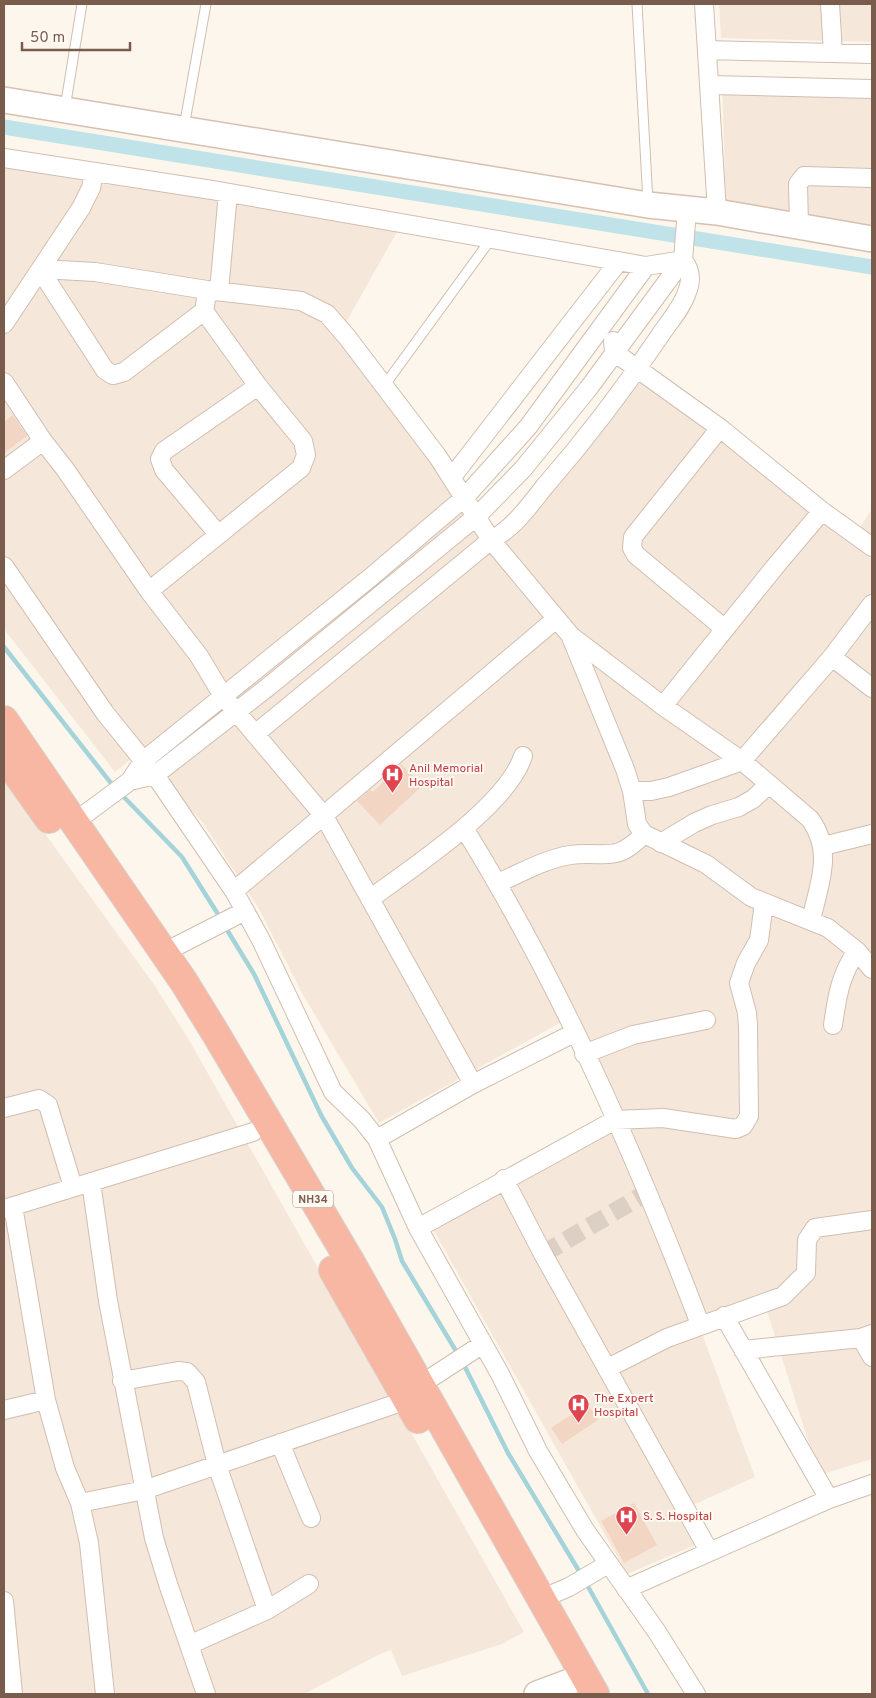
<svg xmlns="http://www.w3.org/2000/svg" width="876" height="1698" font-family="Overpass,sans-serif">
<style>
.residential{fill:#f5e8da}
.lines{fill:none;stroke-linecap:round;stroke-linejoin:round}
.stream{stroke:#a5d3da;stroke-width:4.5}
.canal{stroke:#bfe3e8;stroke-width:15}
.building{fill:#f3d5c3}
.street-tunnel{stroke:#dcd0c4;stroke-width:18;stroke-dasharray:18 9;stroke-linecap:butt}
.lane-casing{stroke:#d1beb0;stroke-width:11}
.street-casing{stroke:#d1beb0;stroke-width:20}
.secondary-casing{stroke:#d6c0b0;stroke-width:28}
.highway-casing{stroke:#dad1cd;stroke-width:30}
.lane{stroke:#fff;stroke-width:9}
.street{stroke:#fff;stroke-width:18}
.secondary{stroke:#fff;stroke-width:25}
.highway{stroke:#f7b7a3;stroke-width:28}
.labels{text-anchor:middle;stroke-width:4;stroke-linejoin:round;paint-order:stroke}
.shield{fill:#fffaf3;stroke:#a28b7f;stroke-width:1}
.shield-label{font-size:11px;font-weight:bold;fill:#7a5c4d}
.health-label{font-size:12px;fill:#be3a42;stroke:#fffaf3;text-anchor:start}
</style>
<rect width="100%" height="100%" fill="#fdf6ec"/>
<!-- residential -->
<path class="residential" d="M719 4H872V42L721 38Z
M722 82 872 87V235L726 212Z
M4 166 123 187 271 205 398 230 339 335 493 540 640 370 857 532 872 509V1459L819 1475 766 1308 700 1328 755 1477 693 1505 707 1540 627 1574 430 1224 619 1119 578 1013 379 1123 303 995 259 909 203 823 140 752 115 772 4 629Z
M4 777 155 986 189 1040 524 1632 502 1644 402 1676 391 1650 378 1655 304 1694H4Z"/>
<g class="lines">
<!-- stream -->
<path class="stream" d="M4 647 114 787
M120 793 182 857 221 919
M224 925 254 974 321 1115 352 1168 382 1207 395 1239 402 1261 459 1356
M463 1363 508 1453 582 1576
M586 1583 648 1694"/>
<!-- canal -->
<path class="canal" d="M4 127 872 267"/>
</g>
<!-- building -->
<path class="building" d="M13 415 27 436 4 453V422Z
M401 764 422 786 380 825 357 801 370 790 373 792Z
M588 1404 598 1420 562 1444 551 1428Z
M634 1503 657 1545 624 1563 601 1521Z"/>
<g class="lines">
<!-- street-tunnel -->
<path class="street-tunnel" d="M543 1254 648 1192"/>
<defs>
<path id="lane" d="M637 4 648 202
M65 108 82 4
M184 127 206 4
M384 386 491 239"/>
<path id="street" d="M704 4 717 212
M830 4 833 53
M707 50 872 54
M711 85 872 89
M4 158 212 190 646 266 683 260
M799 226 798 184 804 176 872 178
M219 291 228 193
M204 311 124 372 113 375 105 370 48 282 42 269 95 272 207 290 301 301 327 314 347 337 438 457 491 540C514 528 529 506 545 486 586 439 624 389 659 337 668 323 682 308 687 292 692 280 691 270 683 260
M4 324 81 208 91 188 94 172
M613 341 614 352 720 428 822 511 872 547
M4 382 43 441 65 469 149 591 199 656 223 696 324 816 473 1084
M720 428 633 537 632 548 636 555 725 629
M4 470 43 441
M452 477 619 261
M218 534 164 470 160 459 164 451 258 386
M4 566 105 713 155 775 234 891 261 940 333 1092 362 1120 377 1139 418 1228 500 1374 538 1451 585 1530 657 1632 696 1694
M149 591 301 468 306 455 303 441 258 386 204 311 206 299
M571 637 625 769 632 791 637 824 644 834 706 864 751 897 828 928 857 951 872 969
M832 657 872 688
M663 706 774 568 822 511
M255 734 491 540 571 636 663 706 742 761 810 819C834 852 819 884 811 920
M130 781 155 775 268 687 477 516 523 469 588 389 683 260 687 210
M632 791H651L669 787 742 761 832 657 872 604
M73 823 130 781 143 761 371 577 465 497 528 427 646 266
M464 828C560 983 635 1154 700 1324
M661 843 694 823 712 815 739 807 753 799 768 785
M823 846 872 834
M498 883C521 873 545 859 570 855 606 850 614 865 644 834
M234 891 556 619
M370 899C414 866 507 806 523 756
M163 953 245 911
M833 1025C837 997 840 975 857 951
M584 1054 633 1035 706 1020
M4 1108 39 1099 48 1105 73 1187
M377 1139 473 1084 574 1033
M504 1179 543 1254 709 1551
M91 1182 108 1301 154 1538 168 1584 206 1694
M13 1206 46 1400
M4 1209 253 1132
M418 1228 615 1120 663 1118 736 1129 743 1126 749 1116 748 1027 747 1013 739 983 746 963 759 940 764 903
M724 1316 829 1499
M861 1338 872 1357
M743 1350 861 1338 872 1334
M608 1368 667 1338 783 1296 806 1273 807 1240 815 1228 872 1220
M122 1381 178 1371 187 1372 196 1382 217 1465 267 1610
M4 1410 46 1400 65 1468 80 1503 89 1543 105 1694
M280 1443 311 1518
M80 1503 144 1490 407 1400 420 1385 483 1344
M626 1589 829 1499 872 1484
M541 1599 569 1587 608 1564
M4 1601 13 1694
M189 1645 267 1610 309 1584"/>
<path id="secondary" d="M4 100 648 205 717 212 872 239
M537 1694 585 1676"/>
<path id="highway" d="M4 720 184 982 216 1034 350 1261 595 1694
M4 756 49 819
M333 1270 418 1419"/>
</defs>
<!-- lane casing -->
<use href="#lane" class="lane-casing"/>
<!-- street casing -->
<use href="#street" class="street-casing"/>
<!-- secondary casing -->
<use href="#secondary" class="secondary-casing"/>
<!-- highway casing -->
<use href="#highway" class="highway-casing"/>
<!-- lane -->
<use href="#lane" class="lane"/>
<!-- street -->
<use href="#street" class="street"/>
<!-- secondary -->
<use href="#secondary" class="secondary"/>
<!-- highway -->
<use href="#highway" class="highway"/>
</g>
<!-- icons -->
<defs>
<symbol id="hospital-pin" viewBox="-11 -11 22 30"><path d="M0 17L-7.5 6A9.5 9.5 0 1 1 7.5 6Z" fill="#e0444e" stroke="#fffaf3"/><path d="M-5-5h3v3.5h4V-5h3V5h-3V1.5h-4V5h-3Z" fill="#fff"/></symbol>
</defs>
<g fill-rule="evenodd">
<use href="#hospital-pin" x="380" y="762" width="25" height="34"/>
<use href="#hospital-pin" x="566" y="1392" width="25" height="34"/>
<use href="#hospital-pin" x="614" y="1504" width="25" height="34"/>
</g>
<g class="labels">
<!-- shield labels -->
<rect class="shield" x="293" y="1190.5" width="40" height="17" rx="4"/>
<g class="shield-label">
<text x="313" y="1203">NH34</text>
</g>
<!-- health labels -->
<g class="health-label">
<text x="409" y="772">Anil Memorial<tspan x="409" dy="14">Hospital</tspan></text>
<text x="594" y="1402">The Expert<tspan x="594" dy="14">Hospital</tspan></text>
<text x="643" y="1520">S. S. Hospital</text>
</g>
</g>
<!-- border -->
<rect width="876" height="1698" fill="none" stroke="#7a5c4d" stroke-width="10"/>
<!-- scale -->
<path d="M22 42v8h108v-8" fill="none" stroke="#7a5c4d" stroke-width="2.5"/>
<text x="30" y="42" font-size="15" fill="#7a5c4d" stroke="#fffaf3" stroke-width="4" paint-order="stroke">50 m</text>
</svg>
